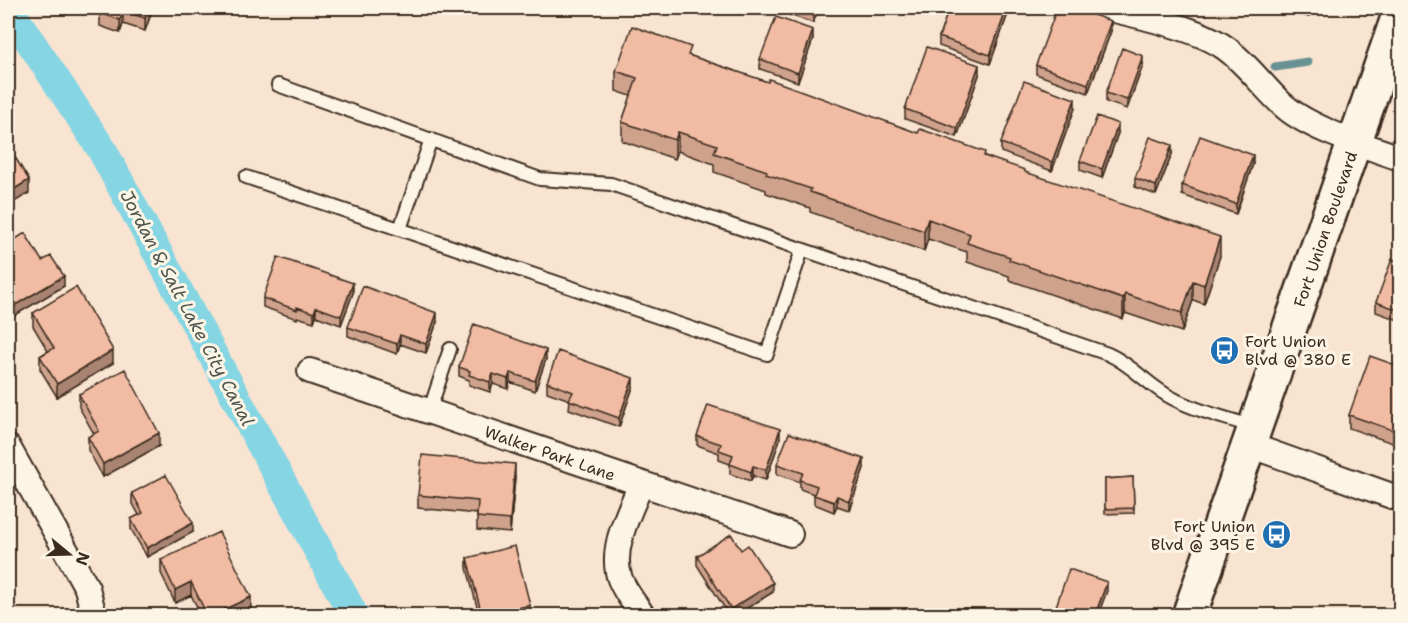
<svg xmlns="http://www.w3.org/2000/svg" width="1408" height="623" font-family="'Shantell Sans',sans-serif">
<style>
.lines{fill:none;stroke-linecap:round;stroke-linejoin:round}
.stream{stroke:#689194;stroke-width:9}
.canal{stroke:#86d5e3;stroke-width:30}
.lane-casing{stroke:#3b2a1e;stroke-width:16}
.street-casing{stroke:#3b2a1e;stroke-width:28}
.primary-casing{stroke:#3b2a1e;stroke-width:38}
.lane{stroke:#fcf5e5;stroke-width:12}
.street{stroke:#fcf5e5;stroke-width:24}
.primary{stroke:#fcf5e5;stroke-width:33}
.wall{fill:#cfa28c;stroke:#3b2a1e;stroke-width:1.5}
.shaded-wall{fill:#a98472;stroke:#3b2a1e;stroke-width:1.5}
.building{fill:#f1bca3;stroke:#3b2a1e;stroke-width:1.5}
.labels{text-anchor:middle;stroke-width:6;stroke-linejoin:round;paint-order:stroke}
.street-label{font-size:16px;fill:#3b2a1e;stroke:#fcf5e5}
.poi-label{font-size:16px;fill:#3b2a1e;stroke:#fcf5e5;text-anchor:start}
.water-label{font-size:18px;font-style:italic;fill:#4e554f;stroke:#fcf5e5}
</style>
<rect width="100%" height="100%" fill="#f9e4d1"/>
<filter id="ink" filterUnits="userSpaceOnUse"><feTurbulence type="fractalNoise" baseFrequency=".0167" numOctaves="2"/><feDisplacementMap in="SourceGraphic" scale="12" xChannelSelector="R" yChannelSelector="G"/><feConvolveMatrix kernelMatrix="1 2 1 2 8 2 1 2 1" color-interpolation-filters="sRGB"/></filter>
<g filter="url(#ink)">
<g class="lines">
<!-- stream -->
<path class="stream" d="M1275 67 1308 62"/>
<!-- canal -->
<path class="canal" d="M8 8 101 148 354 616"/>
<defs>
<path id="lane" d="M278 85 540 179 611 184 1108 354C1133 365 1149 387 1174 399 1198 412 1228 418 1254 427
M246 177 767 354 802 250
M400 229 431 139
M429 412 450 349"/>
<path id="street" d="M1106 8C1139 16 1197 28 1224 47 1246 62 1263 87 1283 105 1309 129 1367 146 1400 158
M310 371 790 534
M1249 445 1400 499
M8 447 87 588 94 616
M641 484C630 511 609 549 620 579 625 592 635 604 643 616"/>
<path id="primary" d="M1189 616 1400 12"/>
</defs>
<!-- lane casing -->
<use href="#lane" class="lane-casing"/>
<!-- street casing -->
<use href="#street" class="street-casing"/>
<!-- primary casing -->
<use href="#primary" class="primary-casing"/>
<!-- lane -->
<use href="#lane" class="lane"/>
<!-- street -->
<use href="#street" class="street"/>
<!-- primary -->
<use href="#primary" class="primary"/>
</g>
<!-- wall -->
<path class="wall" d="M87 8H153L145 31 123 24 120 33 100 26V15L87 10Z
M651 8H666L664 12Z
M769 8H819L813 23Z
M949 8H1010L990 64 939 46V37Z
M1275 8H1312L1309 17Z
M1111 31 1088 93 1036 74V65Z
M813 39 798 82 760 69V59Z
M691 56 985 156 1025 173 1220 256 1204 304 1193 300 1182 332 1125 313 1123 319 1009 280V276L967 262V252L928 239 924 251 810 212V208L766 193V190L714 172V164L678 151 675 159 622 141V122L631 96 616 91V71Z
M1143 65 1127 109 1106 102V93Z
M979 75 957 137 905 119V109Z
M1075 108 1052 171 1001 152V143Z
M1118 133 1102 178 1080 170V161Z
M1172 154 1156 195 1135 187V178Z
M1253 164 1236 214 1182 195V185Z
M8 244 42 261 64 286 12 317 8 308Z
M1401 262V321L1376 312V302Z
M353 293 341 325 316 316 314 322 297 317V319L263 307V298Z
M33 313 113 363 57 397 40 369V356L48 351 33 326Z
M437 322 426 353 400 344 397 354 348 336V327Z
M546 359 535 391 510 382 508 389 493 384 490 392 469 385V380L459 376V367Z
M1401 367V446L1349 428V415Z
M547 382 633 387 619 427 569 409 570 400 547 392Z
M79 394 159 446 103 477 88 450V437L94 434 79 407Z
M697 436 780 439 766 480 753 476 751 481 730 474V464L719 460V453L697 445Z
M777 464 864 468 849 510 837 506 834 512 814 504V494L800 489V482L777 474Z
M515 477 510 533 477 530V514L418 508V495Z
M1133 477 1134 513 1105 514V479Z
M132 493 193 532 147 557 131 529V519L139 515 132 502Z
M741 550 773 592 736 615H729L697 565V556Z
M467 558 530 614 525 615H479L467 568Z
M161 560 251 610 239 615H201L191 595 175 603 161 573Z"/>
<!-- shaded-wall -->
<path class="shaded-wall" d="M148 8H153L145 31V18Z
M815 8H819L813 23V14Z
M1007 8H1010L990 64V55Z
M1309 8H1312L1309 17Z
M123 11V24L120 33V20Z
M1111 21V31L1088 93V84Z
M813 30V39L798 82V73Z
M1143 56V65L1127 109V100Z
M979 65V75L957 137V128Z
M1075 99V108L1052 171V162Z
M1118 124V133L1102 178V169Z
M678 132V151L675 159V140Z
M1172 145V154L1156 195V186Z
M1253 155V164L1236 214V204Z
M29 180V193L8 206V193Z
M928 219V239L924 251V231Z
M1220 237V256L1204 304V285Z
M64 276V286L12 317V307Z
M1193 281V300L1182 332V313Z
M353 283V293L341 325V316Z
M1125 294V313L1123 319V299Z
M316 307V316L314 322V313Z
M437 313V322L426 353V344Z
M400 335V344L397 354V344Z
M113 350V363L57 397V384Z
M546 350V359L535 391V381Z
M510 373V382L508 389V379Z
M493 374V384L490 392V382Z
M633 378V387L619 427V418Z
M780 429V439L766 480V470Z
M159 433V446L103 477V464Z
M864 459V468L849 510V501Z
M515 464V477L510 533V520Z
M753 466V476L751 481V472Z
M837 496V506L834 512V502Z
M193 523V532L147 557V548Z
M191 582V595L175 603V590Z
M1107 582V591L1098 615H1095Z
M773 583V592L736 615H731V609Z
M251 597V610L239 615H212Z
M530 605V614L525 615H488Z"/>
<!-- building -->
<path class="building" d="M102 8H148L145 18 123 11 120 20 100 13Z
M795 8H815L813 14Z
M949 8H1007L990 55 939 37Z
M1057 8H1073L1111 21 1088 84 1036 65Z
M776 17 813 30 798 73 760 59Z
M632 26 691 47 688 55 768 82 769 79 918 133 920 129 985 152 984 156 1025 170V172L1220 237 1204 285 1193 281 1182 313 1125 294 1123 299 1009 260 1010 257 967 243 970 234 928 219 924 231 810 192 811 189 766 174 767 171 714 153 717 145 678 132 675 140 622 122 637 78 616 71Z
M927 47 979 65 957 128 905 109Z
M1122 48 1143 56 1127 100 1106 93Z
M1024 81 1075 99 1052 162 1001 143Z
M1097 116 1118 124 1102 169 1080 161Z
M1200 136 1253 155 1236 204 1182 185Z
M1150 137 1172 145 1156 186 1135 178Z
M10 149 29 180 8 193V150Z
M25 233 42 261 51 256 64 276 12 307 8 299V244Z
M278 257 353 283 341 316 316 307 314 313 297 307V310L263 298Z
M1392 259 1401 262V311L1376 302Z
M363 286 437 313 426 344 400 335 397 344 348 327Z
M76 287 113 350 57 384 40 356 54 348 33 313Z
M474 324 546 350 535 381 510 373 508 379 493 374 490 382 469 375 470 371 459 367Z
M558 351 633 378 619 418 569 400 573 392 547 382Z
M1370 356 1401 367V433L1349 415Z
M125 369 159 433 103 464 88 437 99 431 79 394Z
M708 405 780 429 766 470 753 466 751 472 730 464 733 455 719 450 721 444 697 436Z
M789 433 864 459 849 501 837 496 834 502 814 495 817 486 800 480 803 473 777 464Z
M422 455 515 464 510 520 477 517 478 501 418 495Z
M166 475 193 523 147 548 131 519 143 513 132 493Z
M1133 477 1134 508 1105 509V479Z
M219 532 251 597 212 615H207L191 582 175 590 161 560Z
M731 534 741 550 748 545 773 583 731 609 697 556Z
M515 546 530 605 488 615H482L467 558Z
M1069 569 1107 582 1095 615H1053Z
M776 607 782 615H764Z
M456 610 458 615H444Z
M809 612 811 615H803Z"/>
</g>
<!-- icons -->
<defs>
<symbol id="bus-disc" viewBox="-11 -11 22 22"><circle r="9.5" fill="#1f6fb2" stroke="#fcf5e5"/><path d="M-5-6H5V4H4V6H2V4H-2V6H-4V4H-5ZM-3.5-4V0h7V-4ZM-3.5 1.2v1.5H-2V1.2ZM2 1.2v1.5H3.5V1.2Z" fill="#fff"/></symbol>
</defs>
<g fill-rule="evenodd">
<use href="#bus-disc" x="1208" y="334" width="33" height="33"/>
<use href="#bus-disc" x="1260" y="518" width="33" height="33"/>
</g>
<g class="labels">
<!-- street labels -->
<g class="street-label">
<text transform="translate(1325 229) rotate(-71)" y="6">Fort Union Boulevard</text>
<text transform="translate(550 453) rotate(19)" y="6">Walker Park Lane</text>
</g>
<!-- poi labels -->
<g class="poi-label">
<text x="1245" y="347">Fort Union<tspan x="1245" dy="18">Blvd @ 380 E</tspan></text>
<text x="1255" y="532" text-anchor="end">Fort Union<tspan x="1255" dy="18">Blvd @ 395 E</tspan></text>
</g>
<!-- water labels -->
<g class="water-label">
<text transform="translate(187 308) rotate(62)" y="6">Jordan &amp; Salt Lake City Canal</text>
</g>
</g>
<!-- margin -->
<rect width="1408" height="623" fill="none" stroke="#fcf5e5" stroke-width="30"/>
<rect x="15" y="15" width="1378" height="593" fill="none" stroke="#3b2a1e" stroke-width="2" filter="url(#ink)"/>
<!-- north arrow -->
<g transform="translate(69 554) rotate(109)" stroke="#fcf5e5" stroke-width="4.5" paint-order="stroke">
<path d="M0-4.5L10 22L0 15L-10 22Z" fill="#3b2a1e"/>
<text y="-9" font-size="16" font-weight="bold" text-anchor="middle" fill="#3b2a1e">N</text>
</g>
</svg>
